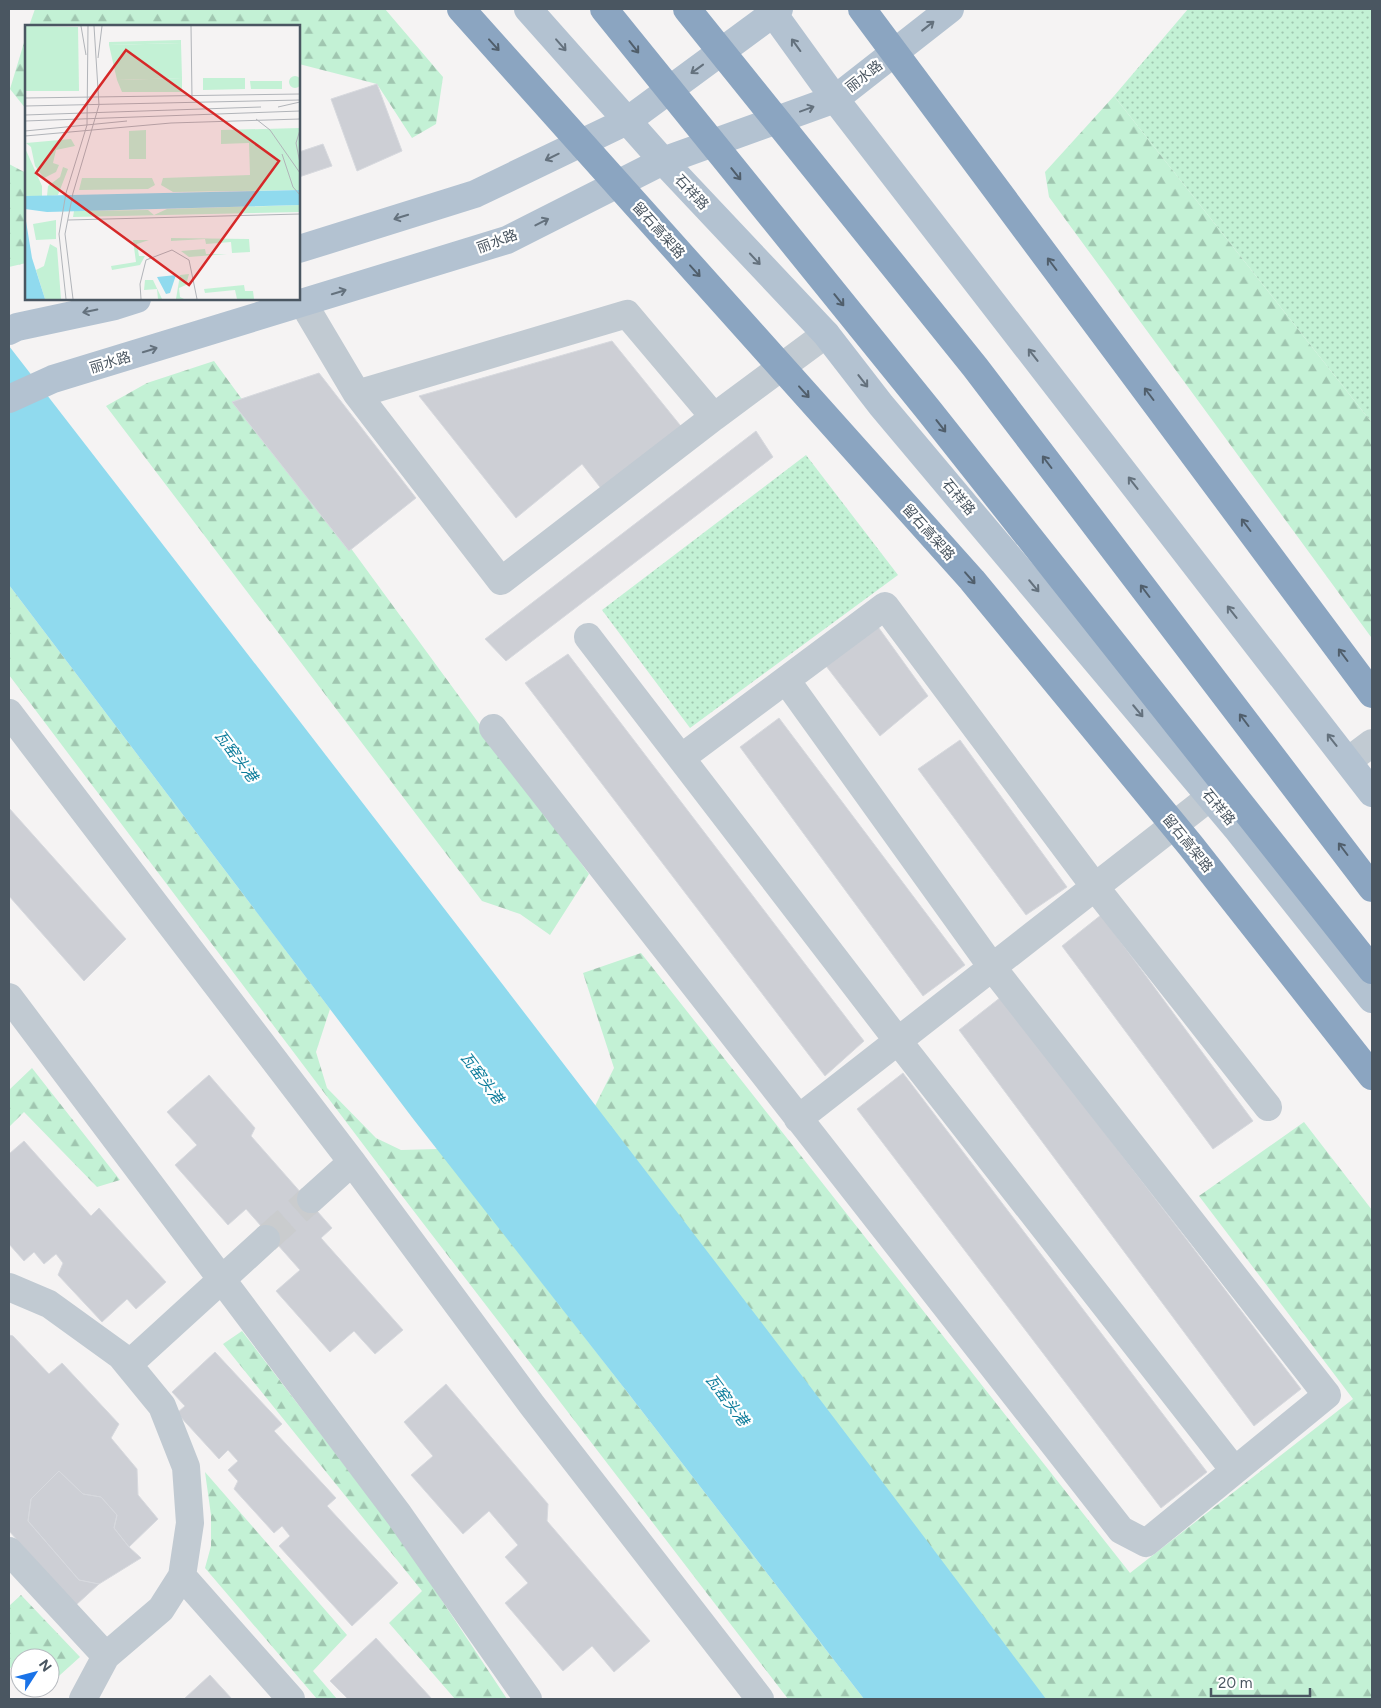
<svg xmlns="http://www.w3.org/2000/svg" width="1381" height="1708" font-family="Figtree,'Noto Sans SC',sans-serif">
<style>
.grass{fill:url(#grass-dots)}
.forest{fill:url(#forest-firs)}
.water{fill:#90daee}
.building{fill:#cdcfd5;stroke:#d7d9de}
.lines{fill:none;stroke-linecap:round;stroke-linejoin:round}
.minor-tunnel{stroke:#caccce;stroke-width:28;stroke-dasharray:28 14;stroke-linecap:butt}
.minor{stroke:#c1cad2;stroke-width:28}
.major{stroke:#b3c2d1;stroke-width:28}
.highway{stroke:#8ba5c1;stroke-width:28}
.oneway{stroke:#64717d}
.oneway2{stroke:#505e6b}
.labels{text-anchor:middle;stroke-width:4.5;stroke-linejoin:round;paint-order:stroke}
.street-label{font-size:14px;fill:#4a5661;stroke:#fff}
.water-label{font-size:15px;font-style:italic;fill:#0c7c9b;stroke:#fff}
.inset-road{fill:none;stroke:#b1b4b9;stroke-width:1}
.view{fill:#d62828;fill-opacity:0.15;stroke:#d62828;stroke-width:2.5}
.inset-edge{fill:none;stroke:#4a5661;stroke-width:2.5}
</style>
<defs>
<pattern id="grass-dots" width="8" height="8" patternUnits="userSpaceOnUse" patternTransform="scale(1.25)"><rect width="8" height="8" fill="#c3f1d5"/><path d="M2 2h.1M6 6h.1" fill="none" stroke="#a0c6b0" stroke-width="1.8" stroke-linecap="round"/></pattern>
<pattern id="forest-firs" width="22" height="20" patternUnits="userSpaceOnUse" patternTransform="scale(1.25)"><rect width="22" height="20" fill="#c3f1d5"/><path d="M5 1l3.5 6h-7zM16 11l3.5 6h-7z" fill="#a0c6b0"/></pattern>
</defs>
<rect width="100%" height="100%" fill="#f5f3f3"/>
<!-- grass -->
<path class="grass" d="M1188 9H1372V423L1114 96Z
M806 455 898 575 690 728 602 610Z"/>
<!-- forest -->
<path class="forest" d="M35 9H385L443 77 436 124 412 138 377 84 299 64V26H29Z
M26 36V109L10 89Z
M1114 96 1372 423 1371 637 1049 197 1045 172Z
M9 164 26 173V263L9 267Z
M214 361 589 874 550 935 520 914 482 901 106 406 147 383Z
M9 585 330 1009 316 1052 327 1088 376 1138 401 1150 438 1149 628 1393 864 1699H788L393 1184 9 675Z
M641 953 1130 1573 1353 1399 1199 1196 1304 1122 1372 1210V1699H1045L595 1106 614 1068 583 973Z
M32 1068 120 1180 97 1187 24 1112 9 1127V1090Z
M242 1331 404 1543 507 1699H455L389 1623 422 1591 223 1344Z
M205 1472 347 1635 313 1671 337 1699H317L205 1568 211 1546V1515Z
M21 1595 80 1657 50 1684V1658H20V1661L9 1669V1606Z"/>
<!-- water -->
<path class="water" d="M9 346C357 795 705 1244 1046 1699H864L628 1393 414 1120 9 585Z"/>
<!-- building -->
<path class="building" d="M377 84 402 151 357 171 331 99Z
M323 144 332 166 299 177V152Z
M612 341 684 430 603 491 582 464 516 518 419 396Z
M319 373 416 498 349 551 232 402Z
M756 431 773 457 506 661 485 639Z
M876 624 928 696 880 736 823 662Z
M568 654 864 1041 825 1076 525 683Z
M779 718 965 965 923 996 740 747Z
M960 740 1067 887 1026 915 918 769Z
M9 808 126 939 84 981 9 896Z
M1101 915 1253 1121 1213 1149 1062 946Z
M1001 997 1301 1389 1254 1426 959 1030Z
M903 1073 1207 1472 1161 1508 857 1109Z
M209 1075 255 1128 251 1136 332 1228 321 1238 403 1330 375 1354 354 1331 330 1352 276 1291 300 1270 246 1209 228 1225 175 1165 197 1145 167 1112Z
M24 1141 91 1216 99 1208 166 1282 136 1309 127 1299 102 1322 58 1275 63 1263 56 1254 44 1264 34 1252 24 1261 9 1244V1154Z
M9 1335 13 1336 49 1374 62 1363 119 1424 111 1438 137 1469 138 1495 158 1519 129 1547 114 1528 117 1515 101 1497 83 1494 59 1471 31 1499 28 1521 79 1580 99 1584 76 1605 9 1531Z
M215 1352 282 1424 274 1431 336 1498 327 1506 398 1583 352 1626 279 1546 290 1536 282 1526 274 1533 234 1489 238 1481 228 1470 238 1461 228 1450 219 1459 177 1413 185 1406 172 1392Z
M446 1384 548 1504 547 1521 650 1641 614 1672 592 1646 563 1671 505 1603 528 1583 505 1557 518 1545 489 1511 463 1534 411 1475 433 1456 404 1422Z
M59 1471 83 1494 101 1497 117 1515 114 1528 129 1547 141 1558 99 1584 79 1580 28 1521 31 1499Z
M376 1638 432 1699H348L330 1681Z
M210 1675 232 1699H184Z"/>
<g class="lines">
<!-- minor-tunnel -->
<path class="minor-tunnel" d="M266 1239 311 1199"/>
<!-- minor -->
<path class="minor" d="M303 303 357 394 627 314 714 417 826 334
M357 394 501 581 714 417
M588 637 898 1041 1234 1470
M9 713 352 1162 532 1405 760 1699
M493 728 1121 1530 1146 1543 1327 1395 992 967 786 680
M681 758 885 606 1095 887 1268 1107
M1348 761 1372 743
M9 997 399 1515 528 1699
M798 1119 1210 797
M311 1199 352 1162
M9 1287 49 1304 121 1356 162 1406 186 1467 190 1523 182 1576 161 1609 106 1656 83 1699
M129 1364 266 1239
M9 1551 106 1656
M182 1576 291 1699"/>
<!-- major -->
<path class="major" d="M528 9 663 161 826 334 881 405 1238 830 1372 999
M770 9 835 99 1372 793
M299 249 475 194 627 121 779 9
M9 331 17 327 115 306 137 299
M9 399 53 379 507 240 663 161 835 99 950 9"/>
<!-- highway -->
<path class="highway" d="M461 9 972 580 1191 846 1372 1076
M604 9 930 412 1372 970
M687 9 975 367 1372 888
M862 9 1372 694"/>
</g>
<!-- one-way arrows -->
<defs><path id="oneway-shaft" d="M-6 0H5M1.5-3L5.5 0L1.5 3" fill="none" stroke-width="1.6" stroke-linecap="round" stroke-linejoin="round" transform="scale(1.25)"/></defs>
<g class="oneway">
<use href="#oneway-shaft" transform="translate(928 26) rotate(-38)"/>
<use href="#oneway-shaft" transform="translate(561 45) rotate(49)"/>
<use href="#oneway-shaft" transform="translate(796 45) rotate(-126)"/>
<use href="#oneway-shaft" transform="translate(697 69) rotate(144)"/>
<use href="#oneway-shaft" transform="translate(807 109) rotate(-20)"/>
<use href="#oneway-shaft" transform="translate(552 157) rotate(154)"/>
<use href="#oneway-shaft" transform="translate(401 217) rotate(163)"/>
<use href="#oneway-shaft" transform="translate(542 222) rotate(-27)"/>
<use href="#oneway-shaft" transform="translate(755 259) rotate(47)"/>
<use href="#oneway-shaft" transform="translate(339 292) rotate(-17)"/>
<use href="#oneway-shaft" transform="translate(90 311) rotate(168)"/>
<use href="#oneway-shaft" transform="translate(150 350) rotate(-17)"/>
<use href="#oneway-shaft" transform="translate(1033 355) rotate(-128)"/>
<use href="#oneway-shaft" transform="translate(863 381) rotate(52)"/>
<use href="#oneway-shaft" transform="translate(1133 483) rotate(-128)"/>
<use href="#oneway-shaft" transform="translate(1034 586) rotate(50)"/>
<use href="#oneway-shaft" transform="translate(1232 612) rotate(-128)"/>
<use href="#oneway-shaft" transform="translate(1138 711) rotate(50)"/>
<use href="#oneway-shaft" transform="translate(1332 740) rotate(-128)"/>
</g>
<g class="oneway2">
<use href="#oneway-shaft" transform="translate(494 45) rotate(48)"/>
<use href="#oneway-shaft" transform="translate(634 47) rotate(52)"/>
<use href="#oneway-shaft" transform="translate(736 174) rotate(51)"/>
<use href="#oneway-shaft" transform="translate(1052 264) rotate(-127)"/>
<use href="#oneway-shaft" transform="translate(695 271) rotate(48)"/>
<use href="#oneway-shaft" transform="translate(839 300) rotate(51)"/>
<use href="#oneway-shaft" transform="translate(804 392) rotate(48)"/>
<use href="#oneway-shaft" transform="translate(1149 394) rotate(-127)"/>
<use href="#oneway-shaft" transform="translate(941 426) rotate(52)"/>
<use href="#oneway-shaft" transform="translate(1047 462) rotate(-127)"/>
<use href="#oneway-shaft" transform="translate(1246 525) rotate(-127)"/>
<use href="#oneway-shaft" transform="translate(970 578) rotate(49)"/>
<use href="#oneway-shaft" transform="translate(1145 591) rotate(-127)"/>
<use href="#oneway-shaft" transform="translate(1343 655) rotate(-127)"/>
<use href="#oneway-shaft" transform="translate(1244 720) rotate(-127)"/>
<use href="#oneway-shaft" transform="translate(1343 849) rotate(-127)"/>
</g>
<g class="labels">
<!-- street labels -->
<g class="street-label">
<text transform="translate(864 76) rotate(-38)" y="5">丽水路</text>
<text transform="translate(692 192) rotate(47)" y="5">石祥路</text>
<text transform="translate(659 230) rotate(48)" y="5">留石高架路</text>
<text transform="translate(497 241) rotate(-20)" y="5">丽水路</text>
<text transform="translate(110 362) rotate(-17)" y="5">丽水路</text>
<text transform="translate(959 497) rotate(50)" y="5">石祥路</text>
<text transform="translate(929 532) rotate(48)" y="5">留石高架路</text>
<text transform="translate(1219 807) rotate(50)" y="5">石祥路</text>
<text transform="translate(1188 843) rotate(51)" y="5">留石高架路</text>
</g>
<!-- water labels -->
<g class="water-label">
<text transform="translate(236 756) rotate(53)" y="5">瓦窑头港</text>
<text transform="translate(482 1078) rotate(53)" y="5">瓦窑头港</text>
<text transform="translate(727 1400) rotate(53)" y="5">瓦窑头港</text>
</g>
</g>
<!-- overview -->
<g transform="translate(25 25)">
<rect width="275" height="275" fill="#f5f3f3"/>
<path d="M156 18 157 53 92 55 84 20ZM121 105V134H104V106Z" fill="#c3f1d5"/>
<path d="M156 15V18L84 20V17ZM264 57a6 6 0 1 1 12 0a6 6 0 1 1-12 0ZM157 53V67H97L92 55ZM178 53H220V64L178 65ZM225 56H257V64H226ZM275 103V165L148 167 136 160 138 153 225 150 224 118 196 119V105ZM46 114 50 121 31 125 28 138 34 140 31 147 19 153 10 141 6 122 1 118ZM0 123 17 161V171H0ZM38 142 43 144 33 170 22 171 23 161 35 152ZM57 153H127L130 160 123 164 54 165ZM275 180V187L48 192 49 186 123 185 129 190 142 184ZM31 195V214L11 215 8 199ZM146 213 224 214 225 227 207 228 206 217 181 219 180 214 146 216ZM108 215H124L112 219 114 231H120L115 240 87 245 86 241 111 237ZM25 219 32 223 36 274H20L11 245 19 241ZM180 224 181 229H202L164 232 156 226ZM164 249 161 260 154 263 155 272 159 274H151L155 250ZM120 255H128L137 274H133L132 264 119 265ZM219 260 220 266H228L229 274H212L210 265 180 268 179 264Z" fill="#c3f1d5"/>
<path d="M0 1 53 2 54 66H0Z" fill="#c3f1d5"/>
<path d="M275 165V180L22 187 0 184V171ZM0 190 7 233 20 274H0ZM151 250 145 268 141 269 132 252Z" fill="#90daee"/>
<path class="inset-road" d="M56 1 61 30M166 1 167 73M73 33 77 1M0 73 275 69M0 81 275 75M253 82 275 77M0 90 236 82M231 94 245 105 275 148M0 96 275 86M275 105 271 118 275 138M0 106 102 96M0 111 146 98 275 94M257 129 268 162 275 170M43 195 275 189M41 274 34 209 41 168 62 100 63 1M48 274 40 209 48 168 74 80 69 1M116 274 115 259 121 235 147 225 164 235 172 274"/>
<path class="view" d="M101 25 254 136 164 260 11 148Z"/>
<rect width="275" height="275" class="inset-edge"/>
</g>
<!-- border -->
<rect width="1381" height="1708" fill="none" stroke="#4a5661" stroke-width="20"/>
<!-- north arrow -->
<g transform="translate(35 1673) rotate(54)"><circle r="24" fill="#ffffff" stroke="#b7bbc0"/>
<path d="M0-4L9 19L0 12L-9 19Z" fill="#1a73e8"/>
<text y="-8" font-size="14" font-weight="bold" text-anchor="middle" fill="#4a5661">N</text>
</g>
<!-- scale -->
<path d="M1211 1688v8h99v-8" fill="none" stroke="#4a5661" stroke-width="2.5"/>
<text x="1218" y="1688" font-size="15" fill="#4a5661" stroke="#ffffff" stroke-width="4" paint-order="stroke">20 m</text>
</svg>
